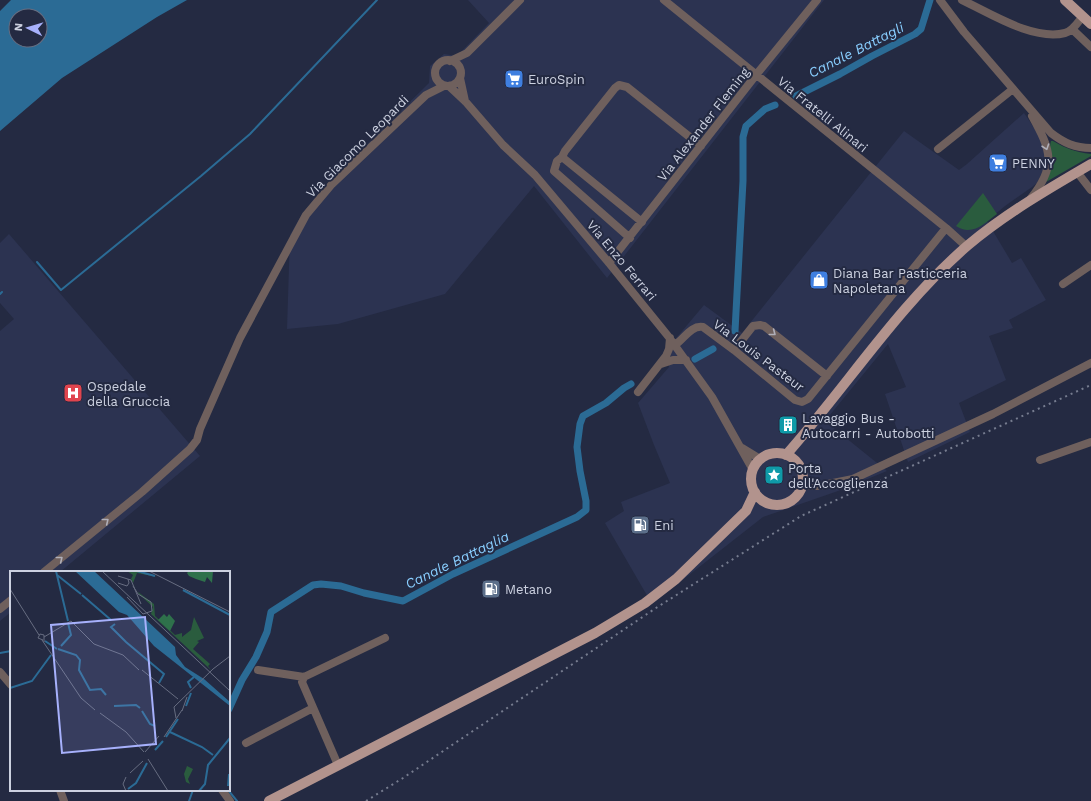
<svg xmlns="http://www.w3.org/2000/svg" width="1091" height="801" font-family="'Work Sans',sans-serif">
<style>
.built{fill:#2c3351}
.green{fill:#2a5c3e}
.water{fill:#2b6b95;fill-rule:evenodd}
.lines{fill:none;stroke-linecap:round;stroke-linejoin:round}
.stream{stroke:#2b6b95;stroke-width:2}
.canal{stroke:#2b6b95;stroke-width:7}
.minor{stroke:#6f605d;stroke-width:8}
.major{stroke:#b2938d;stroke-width:10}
.rail{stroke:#767c8f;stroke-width:2;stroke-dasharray:2 4;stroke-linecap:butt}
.oneway{stroke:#b0afb9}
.labels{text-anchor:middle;stroke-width:4;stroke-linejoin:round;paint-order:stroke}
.poi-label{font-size:13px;fill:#ccd1e0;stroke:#242a42;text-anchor:start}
.street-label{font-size:13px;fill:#ccd1e0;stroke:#242a42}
.water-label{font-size:14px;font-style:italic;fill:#89ceff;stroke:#242a42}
.inset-river{fill:none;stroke:#2b6b95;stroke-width:2}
.inset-road{fill:none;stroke:#676d81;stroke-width:1}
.view{fill:#a7b1fc;fill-opacity:0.15;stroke:#a7b1fc;stroke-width:2}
.inset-edge{fill:none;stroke:#ccd1e0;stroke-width:2}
</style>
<rect width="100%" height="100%" fill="#242a42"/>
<!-- built -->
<path class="built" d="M468 0H824L607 278 534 186 445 294 338 324 287 329 290 235 302 214 323 188 429 83 430 66 444 54 457 56 489 23Z
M1024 113 1039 135 1044 151 1045 164 1044 169 1037 183 1032 187 1005 206 987 221 1012 263 1021 258 1046 300 1009 320 1013 328 989 336 1006 380 959 403 970 432 908 462 885 394 906 387 888 344 825 421 887 471 838 491 763 517 652 604 605 523 624 511 621 502 670 483 654 445 638 403 669 367 667 349 704 305 742 333 904 131 959 170 967 164Z
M9 234 200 456 60 572H11V612L0 621V331L14 319 0 303V243Z"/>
<!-- green -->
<path class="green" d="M1051 141H1053C1067 149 1075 152 1091 154V156L1046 182C1049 174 1053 166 1052 157 1051 151 1049 147 1051 141Z
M983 193 997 214C985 223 972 237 956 226Z"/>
<!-- water -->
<path class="water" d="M11 0H187L157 17 62 78 0 131V11ZM16 16H40V40H16Z"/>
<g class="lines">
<!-- stream -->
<path class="stream" d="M37 262 61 290 201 176 250 134 377 0
M0 294 2 292
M0 653 11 651
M228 790 237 801
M189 801 193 790"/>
<!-- canal -->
<path class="canal" d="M796 96 840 74 872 56 915 34 921 29 930 0
M735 331 743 181V137L746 126 765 109 775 105
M695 359 713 349
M229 709 242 680 256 657 267 632 271 612 313 585 321 584 341 586 364 593 403 601 453 574 577 517 586 510V501L580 471 577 447 580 424 583 416 606 403 624 388 631 384"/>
<!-- minor -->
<path class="minor" d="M664 0 946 228 967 247
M940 0 964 32 1051 133C1064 143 1075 148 1091 148
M962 0C990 13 1033 41 1065 33 1073 31 1078 22 1083 16
M1072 29 1091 47
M435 73a13 13 0 1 1 26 0a13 13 0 1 1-26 0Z
M450 61 467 53 520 0
M460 78 465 101
M449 86 465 101 503 145 535 175 609 263 668 336 712 397 753 470
M938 149 1013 89
M562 157 642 222
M1077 172 1091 190
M1031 198C1057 166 1051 150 1032 116
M630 238 554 171 557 161 562 157 565 151 615 88 619 85 627 87 701 146
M609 263 756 75 817 0
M1063 284 1091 265
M675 345C684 339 691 325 703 327L734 350 795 400 802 402 808 399 946 228
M734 350 753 326 760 325 764 326 827 376
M661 364 673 360H686
M638 392 666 356 669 349 670 338
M742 448 760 459
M1040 460 1091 442
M802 486H818L853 479 993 414 1091 363
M44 572 142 492 190 449 197 440 200 429 240 338 306 215 332 184 426 95 444 86
M0 609 11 600
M258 670 304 677 385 638
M0 672 11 685
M304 677 302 682 338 765
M246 743 313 708
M60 790 64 801
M222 790 230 801"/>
<!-- major -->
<path class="major" d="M1065 0 1091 24
M751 479a26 26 0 1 1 52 0a26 26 0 1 1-52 0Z
M786 455C847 386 898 306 967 246 1005 214 1048 189 1091 164
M269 801 595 633 645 603 676 579 746 511 755 492"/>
<!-- rail -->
<path class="rail" d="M366 801 403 778 656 608 801 516 1091 385"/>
</g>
<!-- one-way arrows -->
<defs><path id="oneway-chevron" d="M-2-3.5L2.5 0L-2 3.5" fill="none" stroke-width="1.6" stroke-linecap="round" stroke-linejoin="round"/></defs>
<g class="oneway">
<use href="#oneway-chevron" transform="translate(1046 147) rotate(71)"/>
<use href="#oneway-chevron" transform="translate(773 333) rotate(38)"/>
<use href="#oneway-chevron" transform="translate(106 521) rotate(-39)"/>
<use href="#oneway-chevron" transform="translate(60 559) rotate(-39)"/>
</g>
<!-- icons -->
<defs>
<symbol id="supermarket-square" viewBox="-11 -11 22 22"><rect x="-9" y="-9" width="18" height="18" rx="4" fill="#3f7fe0" stroke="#242a42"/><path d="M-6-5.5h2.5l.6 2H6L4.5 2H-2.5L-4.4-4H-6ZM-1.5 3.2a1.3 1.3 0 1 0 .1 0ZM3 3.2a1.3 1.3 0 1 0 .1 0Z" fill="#fff"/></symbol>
<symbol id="shop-square" viewBox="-11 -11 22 22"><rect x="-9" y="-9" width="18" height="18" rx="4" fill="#3f7fe0" stroke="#242a42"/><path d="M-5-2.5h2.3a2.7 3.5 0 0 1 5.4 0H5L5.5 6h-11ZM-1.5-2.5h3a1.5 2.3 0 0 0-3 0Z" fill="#fff"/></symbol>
<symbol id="hospital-square" viewBox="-11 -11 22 22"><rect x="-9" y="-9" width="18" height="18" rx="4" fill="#e0444e" stroke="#242a42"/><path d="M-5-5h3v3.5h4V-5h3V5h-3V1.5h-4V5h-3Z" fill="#fff"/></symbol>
<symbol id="building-square" viewBox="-11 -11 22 22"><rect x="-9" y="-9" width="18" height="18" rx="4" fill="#0f9aa8" stroke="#242a42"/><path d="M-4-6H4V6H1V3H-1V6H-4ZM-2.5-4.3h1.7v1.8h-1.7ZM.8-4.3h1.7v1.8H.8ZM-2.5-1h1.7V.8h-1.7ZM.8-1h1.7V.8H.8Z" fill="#fff"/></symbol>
<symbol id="sight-square" viewBox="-11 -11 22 22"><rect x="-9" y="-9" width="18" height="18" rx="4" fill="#0f9aa8" stroke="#242a42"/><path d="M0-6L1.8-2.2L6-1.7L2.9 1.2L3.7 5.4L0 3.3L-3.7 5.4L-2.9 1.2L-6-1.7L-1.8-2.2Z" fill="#fff"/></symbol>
<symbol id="fuel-square" viewBox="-11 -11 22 22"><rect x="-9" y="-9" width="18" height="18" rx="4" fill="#5c6f8a" stroke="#242a42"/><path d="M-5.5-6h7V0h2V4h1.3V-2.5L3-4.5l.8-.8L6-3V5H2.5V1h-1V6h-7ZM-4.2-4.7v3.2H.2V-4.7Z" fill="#fff"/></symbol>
</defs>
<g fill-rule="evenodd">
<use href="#supermarket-square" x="503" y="68" width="22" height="22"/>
<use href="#supermarket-square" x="987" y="152" width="22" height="22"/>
<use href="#shop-square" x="808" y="269" width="22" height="22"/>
<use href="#hospital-square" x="62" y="382" width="22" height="22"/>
<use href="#building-square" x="777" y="414" width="22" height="22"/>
<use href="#sight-square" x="763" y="464" width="22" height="22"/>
<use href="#fuel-square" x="629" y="514" width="22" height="22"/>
<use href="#fuel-square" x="480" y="578" width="22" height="22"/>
</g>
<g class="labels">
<!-- poi labels -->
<g class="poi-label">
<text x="528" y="84">EuroSpin</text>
<text x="1012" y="168">PENNY</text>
<text x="833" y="278">Diana Bar Pasticceria<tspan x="833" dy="15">Napoletana</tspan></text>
<text x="87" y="391">Ospedale<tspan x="87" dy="15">della Gruccia</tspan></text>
<text x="802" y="423">Lavaggio Bus -<tspan x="802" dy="15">Autocarri - Autobotti</tspan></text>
<text x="788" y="473">Porta<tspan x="788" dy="15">dell'Accoglienza</tspan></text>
<text x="654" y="530">Eni</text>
<text x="505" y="594">Metano</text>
</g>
<!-- street labels -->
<g class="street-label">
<text transform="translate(823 114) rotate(39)" y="5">Via Fratelli Alinari</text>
<text transform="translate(703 124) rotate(-52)" y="5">Via Alexander Fleming</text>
<text transform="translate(357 146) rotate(-45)" y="5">Via Giacomo Leopardi</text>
<text transform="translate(622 260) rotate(50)" y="5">Via Enzo Ferrari</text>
<text transform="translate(759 355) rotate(37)" y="5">Via Louis Pasteur</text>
</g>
<!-- water labels -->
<g class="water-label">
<text transform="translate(856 50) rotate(-27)" y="5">Canale Battagli</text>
<text transform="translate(457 560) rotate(-26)" y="5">Canale Battaglia</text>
</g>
</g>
<!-- overview -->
<g transform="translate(10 571)">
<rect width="220" height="220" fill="#242a42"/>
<path d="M117 0H126L147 6 127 2 123 12 128 21 144 33 145 45 165 64 172 62V66L181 59 184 46 194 67 187 70 189 71 183 78 200 93 198 95 201 99 141 43 143 36 129 23 121 8 123 4ZM177 195 183 198 178 208 180 213 176 211 174 203Z" fill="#2a5c3e"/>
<path d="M179 0H203L202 12 197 6 195 11 186 8 179 5 177 2ZM154 43 157 46 159 43 165 50 160 60 148 49Z" fill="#2e714b"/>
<path d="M65 0H84L99 14 165 76 166 84 175 96 194 108 220 131V135L144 75 117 44 109 41Z" fill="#2b6b95"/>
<path class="inset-river" d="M46 0 58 50M127 0 145 5M47 4 71 23M173 19 220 44M72 24 101 49M105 53 101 56 116 71 154 103 149 112M35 70 47 78M51 75 61 64 58 52M48 78 66 84 70 89 69 99 80 119 91 118 96 124M0 117 22 110 41 84M181 117 178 111 184 106M104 135 126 134 130 137M176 135 181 122M132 140 140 153 145 155M160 161 192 176 203 184M156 166 168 148M145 179 153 170M218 215 219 203M118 218 126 212 137 192M189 220 195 213 198 194 220 167"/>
<path class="inset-road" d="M92 0 220 120M139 0 220 41M108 5 121 9 131 33M108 12 117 15 119 12 118 8M0 18 29 64M117 26 133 43 142 40 141 31 128 23 123 15M34 66 61 50 84 73 113 84 129 99M32 69 71 127 85 139M33 69 28 67 30 63 34 64V71M132 99 168 128M172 140 177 126M90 142 116 161 134 181M166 147 164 136 203 98 220 85M154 166 172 139M135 181 149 165M138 188 158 220M120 202 133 190M116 206 113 213 116 220"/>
<path class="view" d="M135 46 146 173 52 182 41 54Z"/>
<rect width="220" height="220" class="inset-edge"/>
</g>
<!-- north arrow -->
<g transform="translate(28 28) rotate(275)"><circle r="19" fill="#242a42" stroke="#676d81"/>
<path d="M0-3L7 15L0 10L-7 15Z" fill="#a7b1fc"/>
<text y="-6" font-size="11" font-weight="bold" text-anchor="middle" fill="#ccd1e0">N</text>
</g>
</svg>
